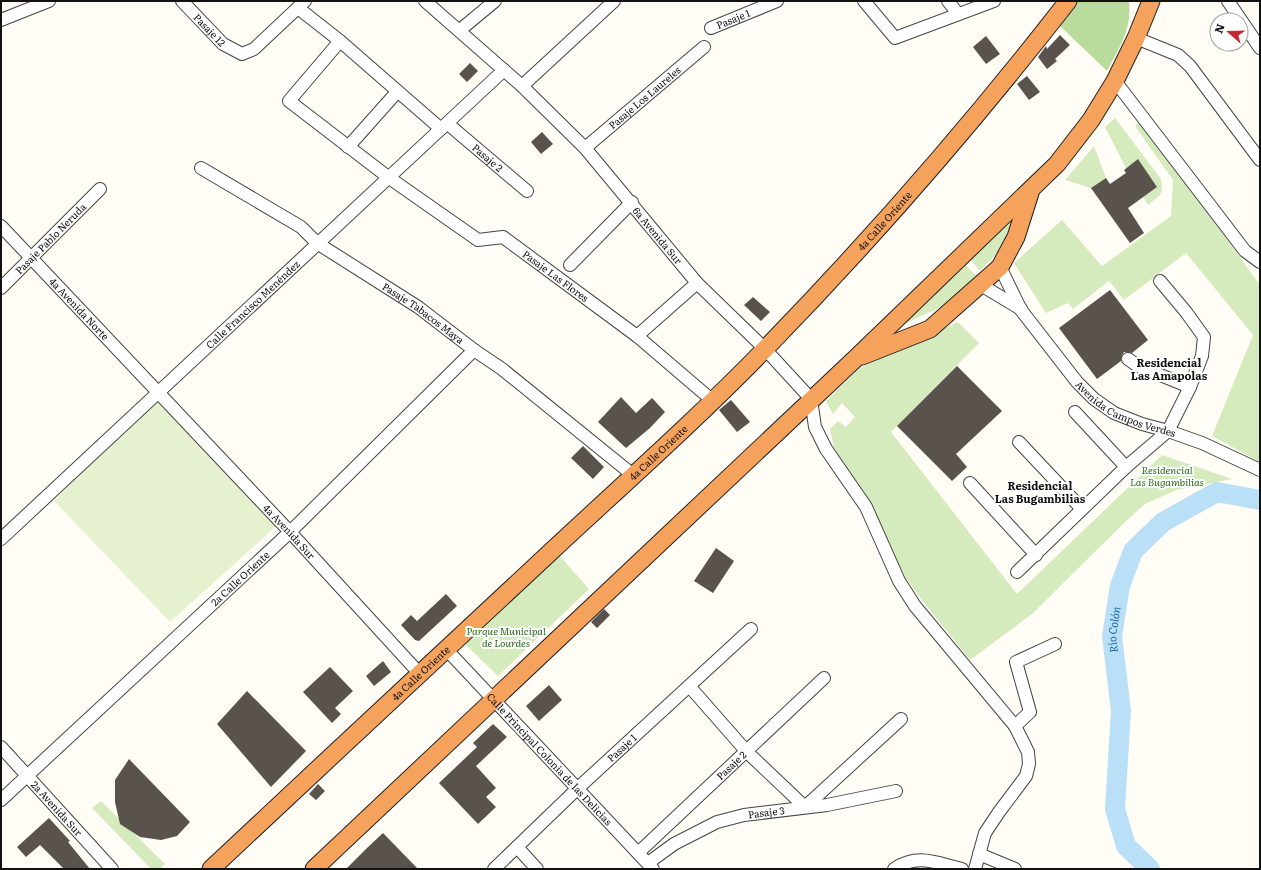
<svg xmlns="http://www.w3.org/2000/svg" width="1261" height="870" font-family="Literata,serif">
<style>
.green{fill:#d5ebbd}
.forest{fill:#b9dc9c}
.pitch{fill:#e6f2cf}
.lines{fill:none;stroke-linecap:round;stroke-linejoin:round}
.river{stroke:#b9e0f7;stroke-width:20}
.building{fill:#5a524d}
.minor-casing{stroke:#444;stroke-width:14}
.highway-casing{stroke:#222;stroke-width:19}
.minor{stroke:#fff;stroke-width:12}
.highway{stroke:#f5a25d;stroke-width:17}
.labels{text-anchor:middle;stroke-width:4;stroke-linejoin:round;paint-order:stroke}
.street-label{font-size:10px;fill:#111;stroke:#fff}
.park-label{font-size:10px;font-style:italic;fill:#2f6b1f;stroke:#fff}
.neighbourhood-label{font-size:11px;font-weight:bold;fill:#111;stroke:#fff}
.water-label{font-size:11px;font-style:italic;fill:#1768a6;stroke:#fff}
</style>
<rect width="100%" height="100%" fill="#fffdf5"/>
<!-- green -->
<path class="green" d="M1115 118 1161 179C1164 195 1160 195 1148 205L1143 197 1157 187 1138 160 1126 168 1105 127Z
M1141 120 1260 285V462L1212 436 1253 335 1186 253 1124 300 1109 281 1073 309 1068 303 1046 313 1014 263 1062 220 1102 266 1171 216 1173 180 1135 126Z
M1094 146 1106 178 1091 188 1065 180Z
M1019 200 1013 219 1000 250 980 271 966 255Z
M961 260 976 276 947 304 898 327Z
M958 322 979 343 891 432 1017 594 1162 455 1232 479 1176 490 1145 504 1124 523 1032 614 970 660 921 599 905 577 871 507 834 448 830 429 838 421 846 427 855 417 842 403 833 414 826 401 860 368Z
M559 555 589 589 498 676 465 644Z
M101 801 165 864 160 869H151L92 808Z"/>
<!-- forest -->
<path class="forest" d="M1071 1H1129C1132 30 1120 46 1107 71L1056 22Z"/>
<!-- pitch -->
<path class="pitch" d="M155 394 282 521 170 622 54 501Z"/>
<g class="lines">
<!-- river -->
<path class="river" id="s1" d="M1150 869 1126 846 1115 809 1121 711 1112 636 1120 586 1133 551 1163 522 1217 492 1260 500"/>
</g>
<!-- building -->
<path class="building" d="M1060 35 1070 45 1055 59 1057 61 1047 69 1038 57 1046 46 1047 49Z
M986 36 1000 54 986 64 973 47Z
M470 63 478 71 467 82 459 74Z
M1027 76 1040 92 1029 100 1017 84Z
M542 132 553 144 541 154 531 142Z
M1138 159 1157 187 1128 208 1144 233 1130 243 1091 188 1106 178 1110 184 1126 173 1124 170Z
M1110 290 1148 340 1132 353 1124 352 1122 355 1121 361 1097 379 1059 328Z
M753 297 770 312 761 321 744 305Z
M957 366 1002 411 956 454 967 467 952 481 897 426Z
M621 397 636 413 652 398 665 412 650 428 626 448 598 422Z
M731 400 750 422 737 432 719 410Z
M583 446 604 467 593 479 571 458Z
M716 548 734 561 713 593 694 581Z
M446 594 457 606 419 641 415 640 401 625 411 615 417 621Z
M604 609 610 615 597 628 591 622Z
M383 661 391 672 374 686 366 676Z
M330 667 353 691 335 708 341 714 332 723 303 692Z
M549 685 562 700 539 721 526 706Z
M247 691 306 751 271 787 217 724Z
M493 724 507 737 476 766 496 788 486 797 496 807 478 824 439 783 477 747 473 743Z
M129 759 190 822 177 836 161 840 140 837 120 824 115 802V780Z
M318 784 325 791 316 800 309 794Z
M49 818 70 841 68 842 90 869H64L40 845 26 857 17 847Z
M383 833 418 869H346L367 848Z"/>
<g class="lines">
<defs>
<g id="minor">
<path id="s2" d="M182 1 223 44 242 54 254 49 305 1"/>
<path id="s3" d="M425 1 522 86 585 148 697 283 765 349 811 399 815 427 826 449 866 507 899 581 915 606 1015 726 1028 752 1029 764 1026 776 999 812 985 833 975 869"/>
<path d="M864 1 895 38 994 1"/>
<path d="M948 1 958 14"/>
<path d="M1228 1 1260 48"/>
<path d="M298 8 340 41 441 129"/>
<path d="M1 20 49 1"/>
<path id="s4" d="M711 28 777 1"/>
<path d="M460 30 495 1"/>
<path d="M1136 38 1178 55 1190 66 1260 160"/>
<path id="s5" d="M340 41 289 101 388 177 478 240 503 237 637 336 713 401"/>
<path d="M1115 81 1245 251 1260 262"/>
<path d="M522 86 614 1"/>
<path id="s6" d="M448 124 527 191"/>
<path d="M348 147 397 92"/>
<path id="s7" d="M585 148 704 47"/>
<path id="s8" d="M201 168 301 227 317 243 418 307 474 350 502 369 633 475"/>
<path id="s9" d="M1 226 290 532 419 673"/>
<path d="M570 265 632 202"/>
<path id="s10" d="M1000 267 1021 310 1077 382 1094 399 1114 413 1142 424 1168 431 1202 443 1260 470"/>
<path d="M981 285 1021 309"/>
<path id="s11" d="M1 288 100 189"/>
<path d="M637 336 697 283"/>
<path d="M1128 359 1138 366 1190 387"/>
<path d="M1075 412 1126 467"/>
<path d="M1019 442 1082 509"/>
<path d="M970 483 1036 555"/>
<path id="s12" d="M1 539 504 70"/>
<path d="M1017 572 1126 467 1168 431 1190 387 1202 356 1204 337 1186 312 1160 281"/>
<path id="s13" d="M446 649 653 869"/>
<path d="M690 687 747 752 805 807 901 719"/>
<path d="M1015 726 1030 712 1016 662 1055 644"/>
<path id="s14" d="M1 747 112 869"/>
<path id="s15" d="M1 800 290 532 474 350"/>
<path d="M517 847 537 869"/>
<path id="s16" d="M638 853 824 678"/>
<path d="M979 854 1015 869"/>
<path id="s17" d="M648 863 674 844 717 822 744 815 827 805 896 791"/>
<path id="s18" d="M494 869 578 788 751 629"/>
<path d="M894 869C918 853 936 863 962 869"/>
</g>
<g id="highway">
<path d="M862 356 930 329 1000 267 1016 237 1030 193"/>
<path id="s19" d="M211 869C326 761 441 654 557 546 627 481 699 417 766 348 873 238 974 122 1068 1"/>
<path d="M314 869 856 358 1057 164 1091 120 1115 81 1136 38 1151 1"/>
</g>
</defs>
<!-- minor casing -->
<use href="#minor" class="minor-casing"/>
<!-- highway casing -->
<use href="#highway" class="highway-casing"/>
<!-- minor -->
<use href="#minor" class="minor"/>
<!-- highway -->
<use href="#highway" class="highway"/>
</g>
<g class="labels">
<!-- street labels -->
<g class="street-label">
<text dy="4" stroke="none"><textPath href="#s4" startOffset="24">Pasaje 1</textPath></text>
<text dy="4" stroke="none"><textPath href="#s2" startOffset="40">Pasaje 12</textPath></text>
<text dy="4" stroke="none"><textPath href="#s7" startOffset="78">Pasaje Los Laureles</textPath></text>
<text dy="4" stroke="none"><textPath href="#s6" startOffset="52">Pasaje 2</textPath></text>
<text dy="4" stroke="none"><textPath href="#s19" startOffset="935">4a Calle Oriente</textPath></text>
<text dy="4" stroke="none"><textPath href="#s3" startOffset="331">6a Avenida Sur</textPath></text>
<text dy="4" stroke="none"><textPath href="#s11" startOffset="70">Pasaje Pablo Neruda</textPath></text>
<text dy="4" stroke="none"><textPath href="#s5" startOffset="404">Pasaje Las Flores</textPath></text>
<text dy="4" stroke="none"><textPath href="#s12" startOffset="344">Calle Francisco Menéndez</textPath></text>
<text dy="4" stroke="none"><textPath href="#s9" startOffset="114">4a Avenida Norte</textPath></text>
<text dy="4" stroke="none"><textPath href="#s8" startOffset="266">Pasaje Tabacos Maya</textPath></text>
<text dy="4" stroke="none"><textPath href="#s10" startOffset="196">Avenida Campos Verdes</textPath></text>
<text dy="4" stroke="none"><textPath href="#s19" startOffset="611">4a Calle Oriente</textPath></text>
<text dy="4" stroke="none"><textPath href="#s9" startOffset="420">4a Avenida Sur</textPath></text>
<text dy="4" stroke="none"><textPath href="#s15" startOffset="326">2a Calle Oriente</textPath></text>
<text dy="4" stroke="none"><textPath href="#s19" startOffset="287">4a Calle Oriente</textPath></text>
<text dy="4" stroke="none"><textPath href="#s18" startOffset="176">Pasaje 1</textPath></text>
<text dy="4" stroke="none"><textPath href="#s13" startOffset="151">Calle Principal Colonia de las Delicias</textPath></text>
<text dy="4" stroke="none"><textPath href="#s16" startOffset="128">Pasaje 2</textPath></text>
<text dy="4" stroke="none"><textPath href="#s14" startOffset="83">2a Avenida Sur</textPath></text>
<text dy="4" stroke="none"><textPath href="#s17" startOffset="131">Pasaje 3</textPath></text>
</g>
<!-- park labels -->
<g class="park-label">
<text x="1167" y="474">Residencial<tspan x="1167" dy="12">Las Bugambilias</tspan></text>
<text x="506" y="635">Parque Municipal<tspan x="506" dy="12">de Lourdes</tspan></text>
</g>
<!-- neighbourhood labels -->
<g class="neighbourhood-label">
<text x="1169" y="367">Residencial<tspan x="1169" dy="13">Las Amapolas</tspan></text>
<text x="1040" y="490">Residencial<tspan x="1040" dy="13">Las Bugambilias</tspan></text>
</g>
<!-- water labels -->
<g class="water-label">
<text dy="4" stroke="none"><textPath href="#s1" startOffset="252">Río Colón</textPath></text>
</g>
</g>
<!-- border -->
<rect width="1261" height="870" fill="none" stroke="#111111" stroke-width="4"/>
<!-- north arrow -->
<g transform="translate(1229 32) rotate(290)"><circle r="19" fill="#ffffff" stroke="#a0a0a0"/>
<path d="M0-3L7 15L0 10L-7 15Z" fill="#c4262e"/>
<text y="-6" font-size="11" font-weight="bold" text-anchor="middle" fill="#111111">N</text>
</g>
</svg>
